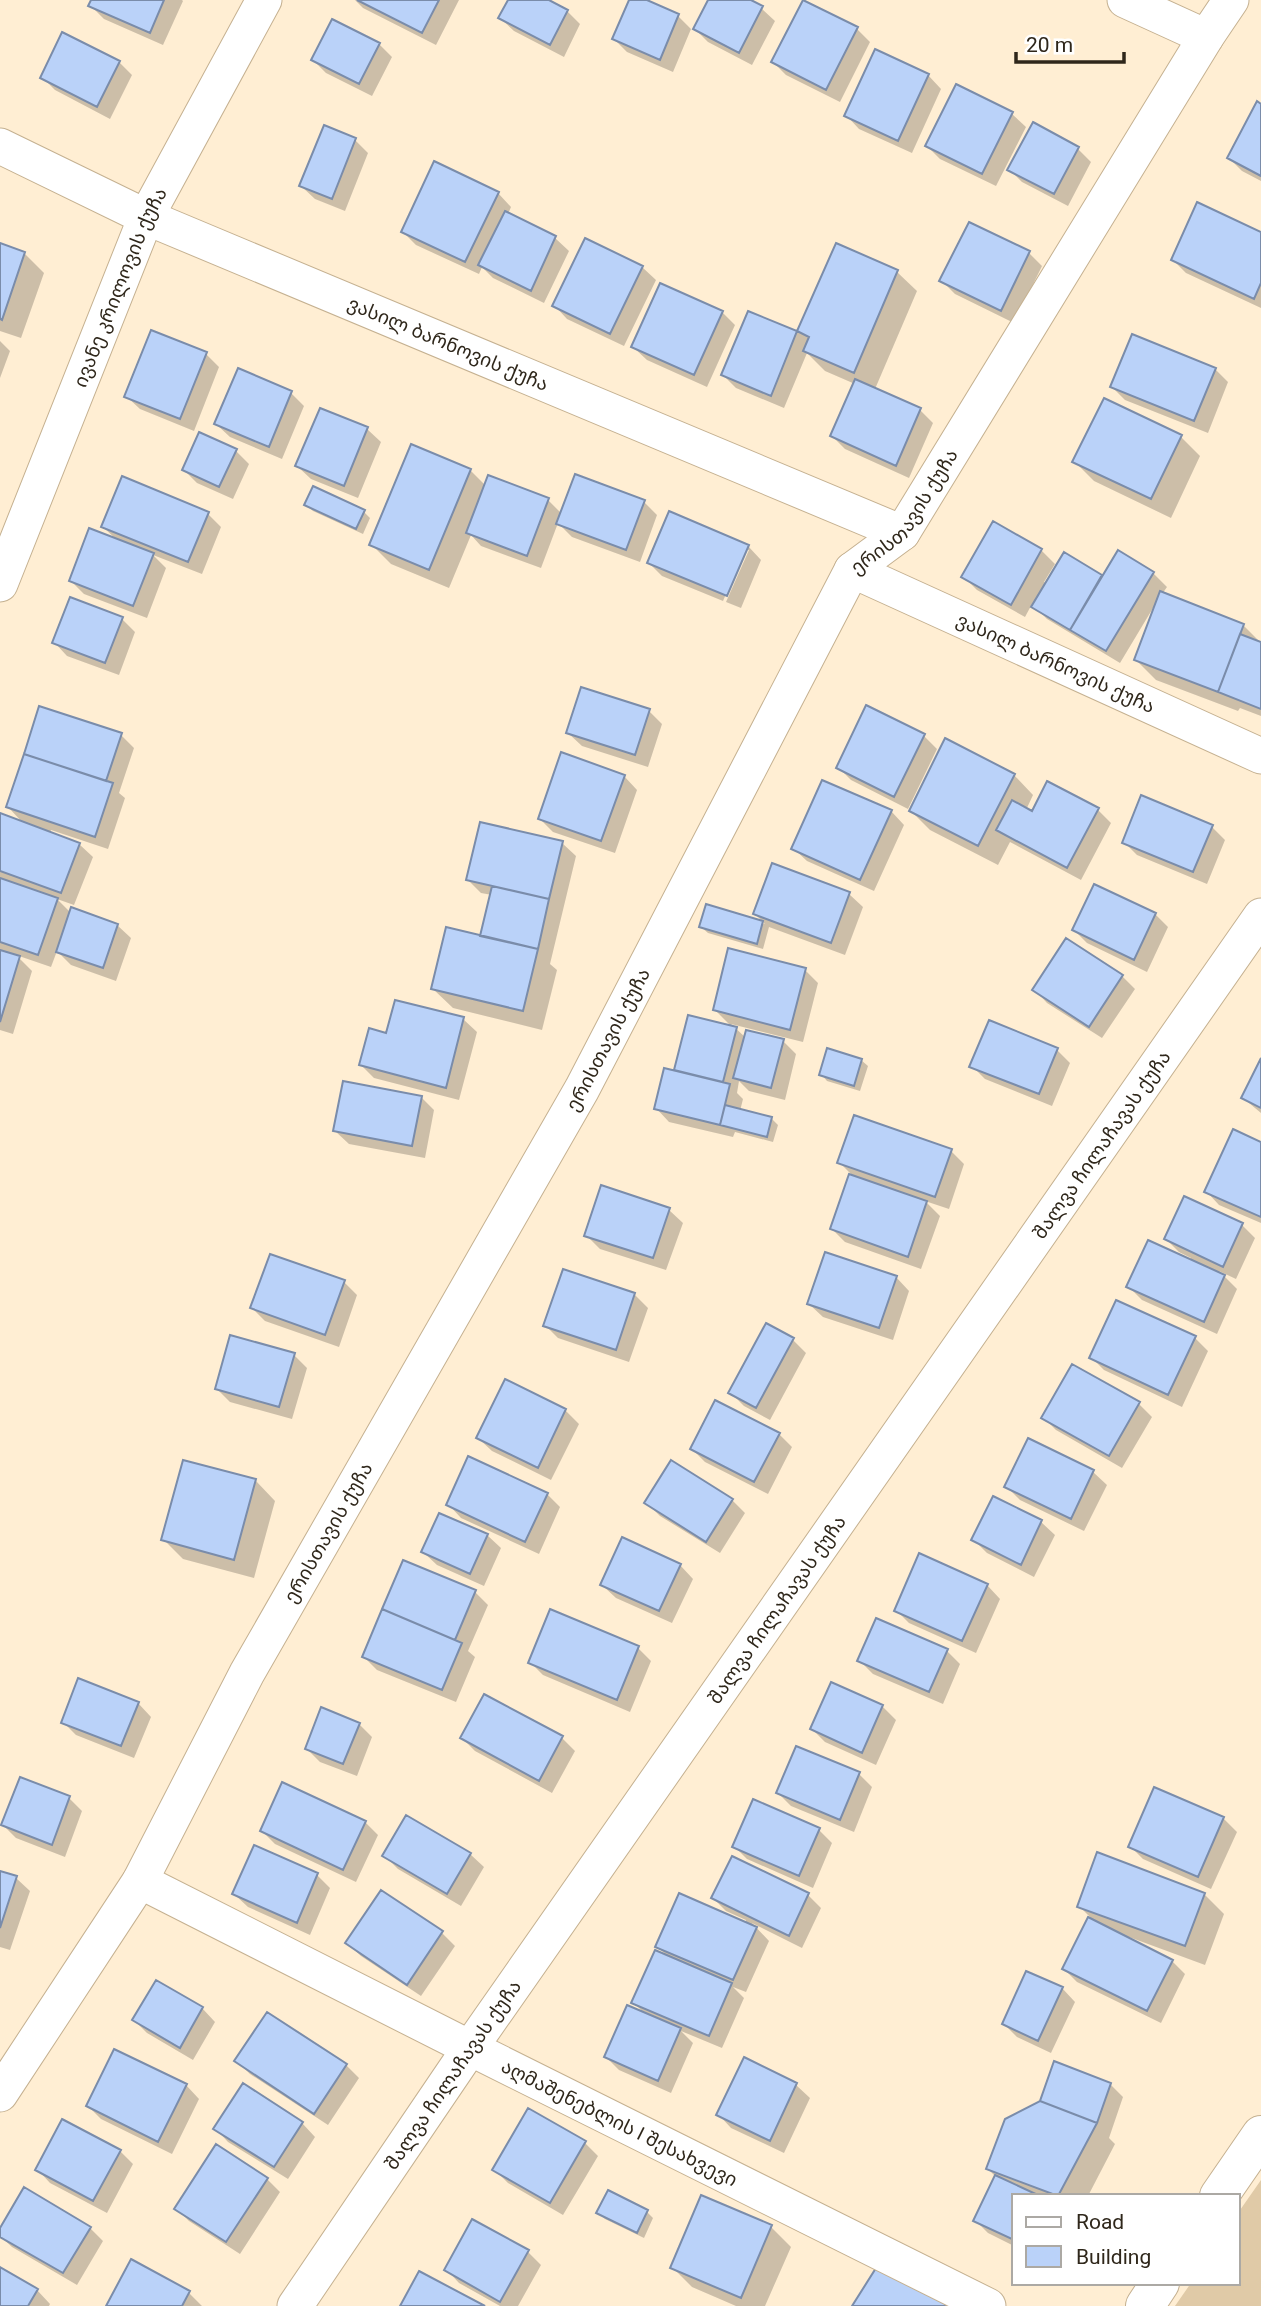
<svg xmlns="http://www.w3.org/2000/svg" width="1261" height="2306" font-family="Roboto,'Noto Sans Georgian',sans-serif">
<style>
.green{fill:#e0caa7}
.shadow{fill:#0003}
.building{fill:#bad2f9;stroke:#7a8caa;stroke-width:2}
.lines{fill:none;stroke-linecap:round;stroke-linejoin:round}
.minor-casing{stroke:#c5b191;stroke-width:37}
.trunk-casing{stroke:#c5b191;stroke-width:40}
.minor{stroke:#fff;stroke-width:35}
.trunk{stroke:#fff;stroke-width:38}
.labels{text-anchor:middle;stroke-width:6;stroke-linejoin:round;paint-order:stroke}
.street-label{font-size:19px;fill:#2f271b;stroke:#fff}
</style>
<rect width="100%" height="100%" fill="#ffeed3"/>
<!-- green -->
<path class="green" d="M1261 2180V2306H1175L1191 2283H1238V2213Z"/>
<!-- shadow -->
<path class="shadow" d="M93 0H182L183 1 163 45 104 19 91 6Z
M355 0H459L436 45 363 8Z
M510 0H545L567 11 580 24 564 57 514 31 500 18Z
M631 0H642L678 16 691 29 673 72 627 52 614 39Z
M710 0H747L761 8 775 21 752 65 708 42 695 29Z
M857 29 870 42 840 102 786 75 773 62Z
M379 44 392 57 372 96 326 73 313 60Z
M119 62 132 75 110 119 55 90 42 77Z
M928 75 941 89 912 153 859 129 846 115Z
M956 86 1012 114 1026 127 996 186 940 159 927 146Z
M1261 105V181L1242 171 1229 158Z
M1033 125 1078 149 1091 162 1068 206 1022 182 1009 169Z
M355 140 368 153 345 211 315 199 301 186Z
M498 193 511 207 508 214 555 238 569 251 544 303 493 278 482 267 479 274 416 245 403 232Z
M1261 234V308L1186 273 1173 260Z
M0 245 24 253 44 273 21 338 0 331Z
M836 246 897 272 917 291 875 389 920 410 933 423 909 478 845 449 832 436 855 384 825 371 807 353 784 408 736 388 723 375 749 313 798 333Z
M1029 253 1042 266 1014 323 955 294 942 281Z
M642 267 656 280 624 346 567 319 554 305Z
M722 312 735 325 707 387 647 360 633 347Z
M0 341 10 351 0 378Z
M206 354 219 367 194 431 140 409 126 396Z
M1215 369 1228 382 1208 433 1125 400 1112 387Z
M291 393 304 406 282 459 230 437 216 424Z
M321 410 367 429 381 442 358 498 311 479 297 466Z
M1181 437 1200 456 1171 518 1094 481 1075 462Z
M236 451 249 464 233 499 197 483 184 470Z
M470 470 486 486 489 477 548 500 562 514 644 502 657 515 640 562 572 537 558 523 541 568 481 546 471 535 449 588 391 564 371 544Z
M314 488 364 512 370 518 363 534 313 511 306 505Z
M208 514 221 527 202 574 153 555 166 568 147 618 84 594 71 581 118 541 103 527Z
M993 524 1041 550 1055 564 1044 582 1047 584 1065 554 1103 578 1118 553 1153 573 1167 587 1162 594 1243 625 1261 643V716L1240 708 1238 711 1156 680 1136 660 1155 609 1153 608 1120 663 1047 619 1032 604 1025 617 977 590 964 577Z
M748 546 761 560 741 608 726 602 749 550H745L723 601 662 576 649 563Z
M122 619 135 632 119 675 67 656 54 642Z
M649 711 662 724 648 767 582 746 568 733Z
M121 735 134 748 119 793 125 798 108 849 51 830 50 833 79 844 93 857 74 905 57 899 71 913 117 925 131 938 116 981 71 965 57 951 51 967 16 955 32 971 13 1034 0 1030V817L24 824 8 807Z
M924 736 937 749 908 809 851 780 838 767Z
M1014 775 1033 795 1026 810 1032 814 1098 810 1111 823 1081 880 1010 842 998 865 930 830 911 811Z
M624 776 637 790 615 853 553 832 540 819Z
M891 811 904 825 874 891 807 861 793 848Z
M1212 827 1225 840 1207 884 1137 855 1124 842Z
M562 843 576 856 550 964 557 970 542 1030 453 1008 433 989 482 938 492 895 481 893 468 880Z
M773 865 849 894 863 907 845 955 769 927 763 949 708 933 701 927 707 906 765 924 755 914Z
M1155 914 1168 927 1147 972 1087 943 1074 930Z
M805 970 818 983 803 1042 731 1024 746 1038 783 1041 796 1054 785 1100 749 1091 739 1081 737 1093 743 1099 740 1111 771 1118 778 1125 773 1142 735 1132 733 1137 669 1122 656 1108 676 1072 689 1017 732 1027 715 1010Z
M1122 976 1135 989 1102 1038 1047 1003 1034 989Z
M463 1019 477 1032 459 1100 374 1078 361 1065 388 1035Z
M1057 1050 1070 1063 1052 1106 985 1079 972 1066Z
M861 1060 868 1066 860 1091 827 1081 821 1074Z
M1261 1062V1113L1243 1098Z
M421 1097 434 1110 425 1158 349 1144 335 1131Z
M1261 1143V1223L1219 1205 1206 1191Z
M951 1151 964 1164 949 1209 925 1201 940 1216 921 1269 845 1242 832 1229 851 1174 839 1162Z
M669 1210 683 1223 666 1270 600 1249 586 1235Z
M1242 1225 1255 1238 1236 1279 1219 1271 1237 1289 1217 1334 1142 1300 1128 1286 1190 1261 1191 1258 1179 1252 1166 1239Z
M896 1277 909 1291 893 1340 823 1317 809 1304Z
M344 1282 357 1295 339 1347 265 1321 252 1308Z
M634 1294 648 1308 629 1362 558 1338 545 1325Z
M1195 1338 1208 1351 1182 1407 1104 1370 1091 1357Z
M793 1340 806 1353 770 1420 744 1406 731 1393Z
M294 1355 307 1368 292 1419 230 1402 217 1389Z
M1073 1366 1139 1404 1152 1417 1122 1468 1056 1430 1043 1417Z
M506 1381 565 1410 579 1424 551 1480 492 1451 478 1438Z
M779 1434 792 1447 768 1494 705 1462 692 1449Z
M1029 1440 1093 1472 1107 1485 1084 1531 1020 1500 1007 1487Z
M256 1481 275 1501 254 1578 183 1559 163 1539Z
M547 1494 560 1507 539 1554 461 1518 448 1504Z
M994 1498 1041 1522 1055 1535 1034 1577 987 1553 973 1539Z
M732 1500 745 1513 720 1553 660 1516 647 1503Z
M487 1535 501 1548 484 1586 437 1565 423 1552Z
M404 1562 475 1592 488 1605 468 1651 475 1657 456 1702 377 1670 364 1657Z
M680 1565 693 1579 672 1623 616 1598 602 1585Z
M987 1585 1000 1599 976 1653 909 1623 896 1610Z
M638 1648 651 1661 630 1712 543 1675 530 1662Z
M947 1651 960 1664 943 1704 873 1674 860 1661Z
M831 1684 882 1706 896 1720 876 1765 825 1742 812 1729Z
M138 1703 151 1717 134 1758 76 1735 63 1722Z
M359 1724 372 1737 357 1776 320 1762 307 1749Z
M462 1738H562L575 1751 552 1793 475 1751Z
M859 1774 872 1787 854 1832 791 1806 778 1793Z
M69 1798 82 1811 65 1857 16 1838 3 1825Z
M1223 1818 1237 1832 1211 1889 1143 1859 1130 1846Z
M365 1822 378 1835 356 1882 275 1844 262 1831Z
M819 1830 832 1843 813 1888 747 1859 734 1846Z
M470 1854 484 1867 461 1906 398 1869 384 1855Z
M0 1872 16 1878 30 1891 10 1950 0 1947Z
M317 1875 330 1888 310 1935 248 1907 234 1894Z
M381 1892 442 1933 455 1946 421 1996 361 1956 347 1943Z
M1204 1894 1224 1914 1205 1965 1129 1937 1128 1939 1172 1961 1185 1974 1161 2023 1077 1982 1064 1969 1095 1922 1079 1906Z
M808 1895 821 1908 802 1948 752 1923 769 1941 746 1992 733 1987 744 1998 722 2048 681 2031 693 2043 671 2093 619 2070 606 2057 645 2014 633 2002 669 1958 658 1947 745 1923 746 1920 726 1911 713 1898Z
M1062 1988 1075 2002 1051 2053 1017 2037 1004 2024Z
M202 2008 215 2022 193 2060 147 2033 134 2020Z
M745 2060 796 2085 810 2098 784 2153 731 2128 718 2114Z
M237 2061 346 2065 359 2078 328 2125 250 2074Z
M1110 2084 1123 2097 1109 2138 1115 2144 1088 2196H1014V2246L988 2233 975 2220 996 2177 988 2169Z
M186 2085 199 2099 172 2154 101 2119 88 2106Z
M302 2123 315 2137 288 2179 228 2142 215 2128Z
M585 2143 598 2156 563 2215 508 2183 495 2170Z
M120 2151 133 2164 107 2213 50 2183 37 2169Z
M267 2179 280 2192 240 2254 189 2221 176 2208Z
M608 2192 647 2212 653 2218 644 2238 605 2219 598 2212Z
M702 2197 771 2227 791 2247 765 2306H736L692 2287 672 2267Z
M473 2221 528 2252 541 2265 518 2306H500L459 2283 446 2269Z
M90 2228 103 2241 77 2285 12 2247 0 2236V2231Z
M132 2262 189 2293 202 2306H108Z
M0 2269 37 2290 50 2304 49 2306H0Z"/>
<!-- building -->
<path class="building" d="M91 0H164L150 33 88 6Z
M357 0H439L422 33Z
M508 0H549L568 10 550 45 498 18Z
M629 0H647L679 14 660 60 612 39Z
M708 0H751L763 6 739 53 693 29Z
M803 0 858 27 826 90 771 62Z
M332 19 380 43 359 84 311 60Z
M62 32 120 61 97 107 40 78Z
M875 49 929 74 898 141 844 116Z
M956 84 1013 112 982 174 925 146Z
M1257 101 1261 104V176L1227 158Z
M1033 122 1079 147 1054 194 1007 170Z
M324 125 356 138 332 199 299 186Z
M434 161 499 192 465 262 401 232Z
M1197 202 1261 232V283L1254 299 1171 260Z
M505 211 556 236 531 291 478 265Z
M969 222 1030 251 1001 311 939 281Z
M585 238 643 266 610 334 552 306Z
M0 243 25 252 2 320 0 319Z
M836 243 898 270 854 373 803 351 809 337 797 331Z
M660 283 723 311 694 375 631 347Z
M748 311 797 331 771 396 721 375Z
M151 330 207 352 180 419 124 397Z
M1132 334 1216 368 1194 421 1110 387Z
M238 368 292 391 269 447 214 424Z
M855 379 921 408 896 466 830 436Z
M1104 398 1182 435 1151 499 1072 462Z
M320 408 368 427 344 486 295 466Z
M199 432 237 449 219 487 182 470Z
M411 444 471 469 429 570 369 545Z
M575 474 645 500 626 550 556 524Z
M488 475 549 498 527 556 466 533Z
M122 476 209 512 188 562 101 527Z
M313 486 365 510 356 529 304 505Z
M669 511 749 545 727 596 647 563Z
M993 521 1042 549 1011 605 961 577Z
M89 528 154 553 133 606 69 581Z
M1118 550 1154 572 1106 651 1070 630Z
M1064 552 1102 575 1070 630 1031 607Z
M1160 591 1244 624 1218 692 1134 660Z
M70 597 123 617 105 663 52 643Z
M1240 634 1261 642V709L1218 692Z
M581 687 650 709 635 755 566 733Z
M866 705 925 734 894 797 836 768Z
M39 706 122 733 106 781 24 754Z
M945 738 1015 774 978 846 909 811Z
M561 752 625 775 601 841 538 819Z
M24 754 113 783 95 837 6 807Z
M822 780 892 810 860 880 791 849Z
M1047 781 1099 808 1067 868 996 830 1012 800 1032 811Z
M1141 795 1213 825 1193 872 1122 843Z
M0 813 80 843 61 893 0 871Z
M480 822 563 841 549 899 466 880Z
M772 863 850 892 831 943 753 914Z
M0 878 58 898 38 955 0 942Z
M1094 884 1156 913 1134 960 1072 930Z
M492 886 549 899 538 949 480 936Z
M706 904 763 921 757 944 699 927Z
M71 907 118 924 103 968 56 952Z
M446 927 538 949 523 1011 431 989Z
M1066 938 1123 975 1089 1027 1032 990Z
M728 948 806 968 790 1030 713 1010Z
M0 950 20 956 0 1022Z
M395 1000 464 1017 446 1088 359 1065 369 1028 386 1033Z
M688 1015 737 1027 723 1082 674 1070Z
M989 1020 1058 1048 1039 1094 969 1067Z
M746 1030 784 1039 771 1088 733 1078Z
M827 1048 862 1059 854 1086 819 1075Z
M1261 1058V1108L1241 1098Z
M664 1068 730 1084 720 1125 654 1109Z
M343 1081 422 1096 412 1146 333 1131Z
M725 1105 772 1117 767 1137 720 1125Z
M854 1115 952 1149 935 1197 837 1163Z
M1233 1129 1261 1142V1217L1204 1192Z
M849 1174 927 1201 908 1257 830 1229Z
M601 1185 670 1208 653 1258 584 1236Z
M1184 1196 1243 1223 1223 1267 1164 1239Z
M1148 1240 1225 1275 1204 1322 1126 1287Z
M825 1252 897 1276 879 1328 807 1304Z
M270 1254 345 1280 325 1335 250 1308Z
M563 1269 635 1293 616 1350 543 1326Z
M1116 1300 1196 1336 1168 1395 1089 1358Z
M766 1323 794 1338 756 1408 728 1393Z
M230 1335 295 1353 279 1407 215 1389Z
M1072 1364 1140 1402 1109 1456 1041 1418Z
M505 1379 566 1409 538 1468 476 1438Z
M715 1400 780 1433 754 1482 690 1449Z
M1028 1438 1094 1470 1071 1519 1004 1487Z
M468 1456 548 1493 525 1542 446 1505Z
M183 1460 256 1479 234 1560 161 1540Z
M671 1460 733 1499 706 1542 644 1503Z
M993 1496 1042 1520 1021 1565 971 1540Z
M439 1513 488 1534 470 1574 421 1552Z
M622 1537 681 1564 659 1611 600 1585Z
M919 1553 988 1584 962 1641 894 1611Z
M403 1560 476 1590 455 1640 382 1609Z
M382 1609 462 1643 442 1690 362 1657Z
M550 1609 639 1646 617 1700 528 1663Z
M876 1618 948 1649 929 1692 857 1661Z
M78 1678 139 1702 121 1746 61 1723Z
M831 1682 883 1705 862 1753 810 1729Z
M484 1694 563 1736 539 1781 460 1738Z
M321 1707 360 1723 343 1764 305 1749Z
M796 1746 860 1772 840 1820 776 1793Z
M20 1777 70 1796 52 1845 1 1825Z
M282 1782 366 1821 343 1870 260 1831Z
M1154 1787 1224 1817 1198 1877 1128 1847Z
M753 1799 820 1828 799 1876 732 1847Z
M406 1815 471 1853 447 1894 382 1856Z
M254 1845 318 1873 297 1923 232 1894Z
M1097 1852 1205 1893 1185 1946 1077 1907Z
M732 1856 809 1893 789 1936 711 1898Z
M0 1871 17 1876 0 1928Z
M381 1890 443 1931 407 1985 345 1943Z
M679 1893 757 1927 733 1980 655 1947Z
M1088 1917 1173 1960 1147 2011 1062 1969Z
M655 1950 732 1983 709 2036 631 2003Z
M1026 1971 1063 1987 1038 2041 1002 2024Z
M156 1980 203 2007 180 2048 132 2020Z
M627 2005 681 2028 658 2081 604 2057Z
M267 2012 347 2064 314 2114 234 2061Z
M114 2049 187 2084 158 2142 86 2106Z
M744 2057 797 2083 770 2141 716 2115Z
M1054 2061 1111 2083 1097 2123 1040 2101Z
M243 2083 303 2122 274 2167 213 2129Z
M1040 2101 1097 2123 1058 2196 986 2169 1005 2119Z
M528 2108 586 2141 550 2203 492 2170Z
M62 2119 121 2150 93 2201 35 2170Z
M216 2144 268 2178 226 2242 174 2209Z
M995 2175 1040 2196H1014V2240L973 2221Z
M24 2187 91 2227 63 2273 0 2237V2228Z
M608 2190 648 2210 637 2233 596 2213Z
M701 2195 772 2225 741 2298 670 2268Z
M472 2219 529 2250 500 2302 444 2270Z
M883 2257 960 2306H852Z
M131 2259 190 2291 182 2306H106Z
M0 2267 38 2289 28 2306H0Z
M419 2271 485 2306H400Z"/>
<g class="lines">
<defs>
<g id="minor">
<path d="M1125 0 1206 37"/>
<path id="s1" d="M0 146 146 217 902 533"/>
<path id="s2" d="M852 570 1261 756"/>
<path id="s3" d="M0 584 146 217 264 0"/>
<path id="s4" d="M140 1881 470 2048 988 2306"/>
<path id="s5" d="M0 2094 140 1881 247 1673 582 1089 852 570 902 533 1206 37 1231 0"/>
<path id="s6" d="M295 2306 470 2048 1261 916"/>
</g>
<path id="trunk" d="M1219 2196 1261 2135
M1145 2306 1160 2283"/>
</defs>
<!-- minor casing -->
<use href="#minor" class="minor-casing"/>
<!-- trunk casing -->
<use href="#trunk" class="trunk-casing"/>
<!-- minor -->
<use href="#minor" class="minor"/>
<!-- trunk -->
<use href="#trunk" class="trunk"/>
</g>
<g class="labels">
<!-- street labels -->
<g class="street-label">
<text dy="7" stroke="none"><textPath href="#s3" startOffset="320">ივანე კრილოვის ქუჩა</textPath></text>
<text dy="7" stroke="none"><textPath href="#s1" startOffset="490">ვასილ ბარნოვის ქუჩა</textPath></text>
<text dy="7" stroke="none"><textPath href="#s5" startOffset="1827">ერისთავის ქუჩა</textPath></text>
<text dy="7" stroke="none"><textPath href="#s2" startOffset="224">ვასილ ბარნოვის ქუჩა</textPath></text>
<text dy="7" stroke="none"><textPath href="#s5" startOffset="1218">ერისთავის ქუჩა</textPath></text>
<text dy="7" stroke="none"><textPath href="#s6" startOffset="1414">შალვა ჩილაჩავას ქუჩა</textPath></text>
<text dy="7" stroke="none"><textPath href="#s5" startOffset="651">ერისთავის ქუჩა</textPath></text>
<text dy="7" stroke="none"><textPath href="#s6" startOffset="847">შალვა ჩილაჩავას ქუჩა</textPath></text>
<text dy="7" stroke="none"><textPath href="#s6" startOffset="280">შალვა ჩილაჩავას ქუჩა</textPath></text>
<text dy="7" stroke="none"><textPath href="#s4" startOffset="537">აღმაშენებლის I შესახვევი</textPath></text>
</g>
</g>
<!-- legend -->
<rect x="1012" y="2194" width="228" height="91" fill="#ffffff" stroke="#aca9a4" stroke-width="2"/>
<rect x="1026" y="2217" width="35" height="10" fill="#ffffff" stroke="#aca9a4" stroke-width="2"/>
<text x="1076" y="2229" font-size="21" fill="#2f271b">Road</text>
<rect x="1026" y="2246" width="35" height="21" fill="#bad2f9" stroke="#aca9a4" stroke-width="2"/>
<text x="1076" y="2264" font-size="21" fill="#2f271b">Building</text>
<!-- scale -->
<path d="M1016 52v10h108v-10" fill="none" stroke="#2f271b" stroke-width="3.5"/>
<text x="1026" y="52" font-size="21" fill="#2f271b" stroke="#ffffff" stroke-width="5" paint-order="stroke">20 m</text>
</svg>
